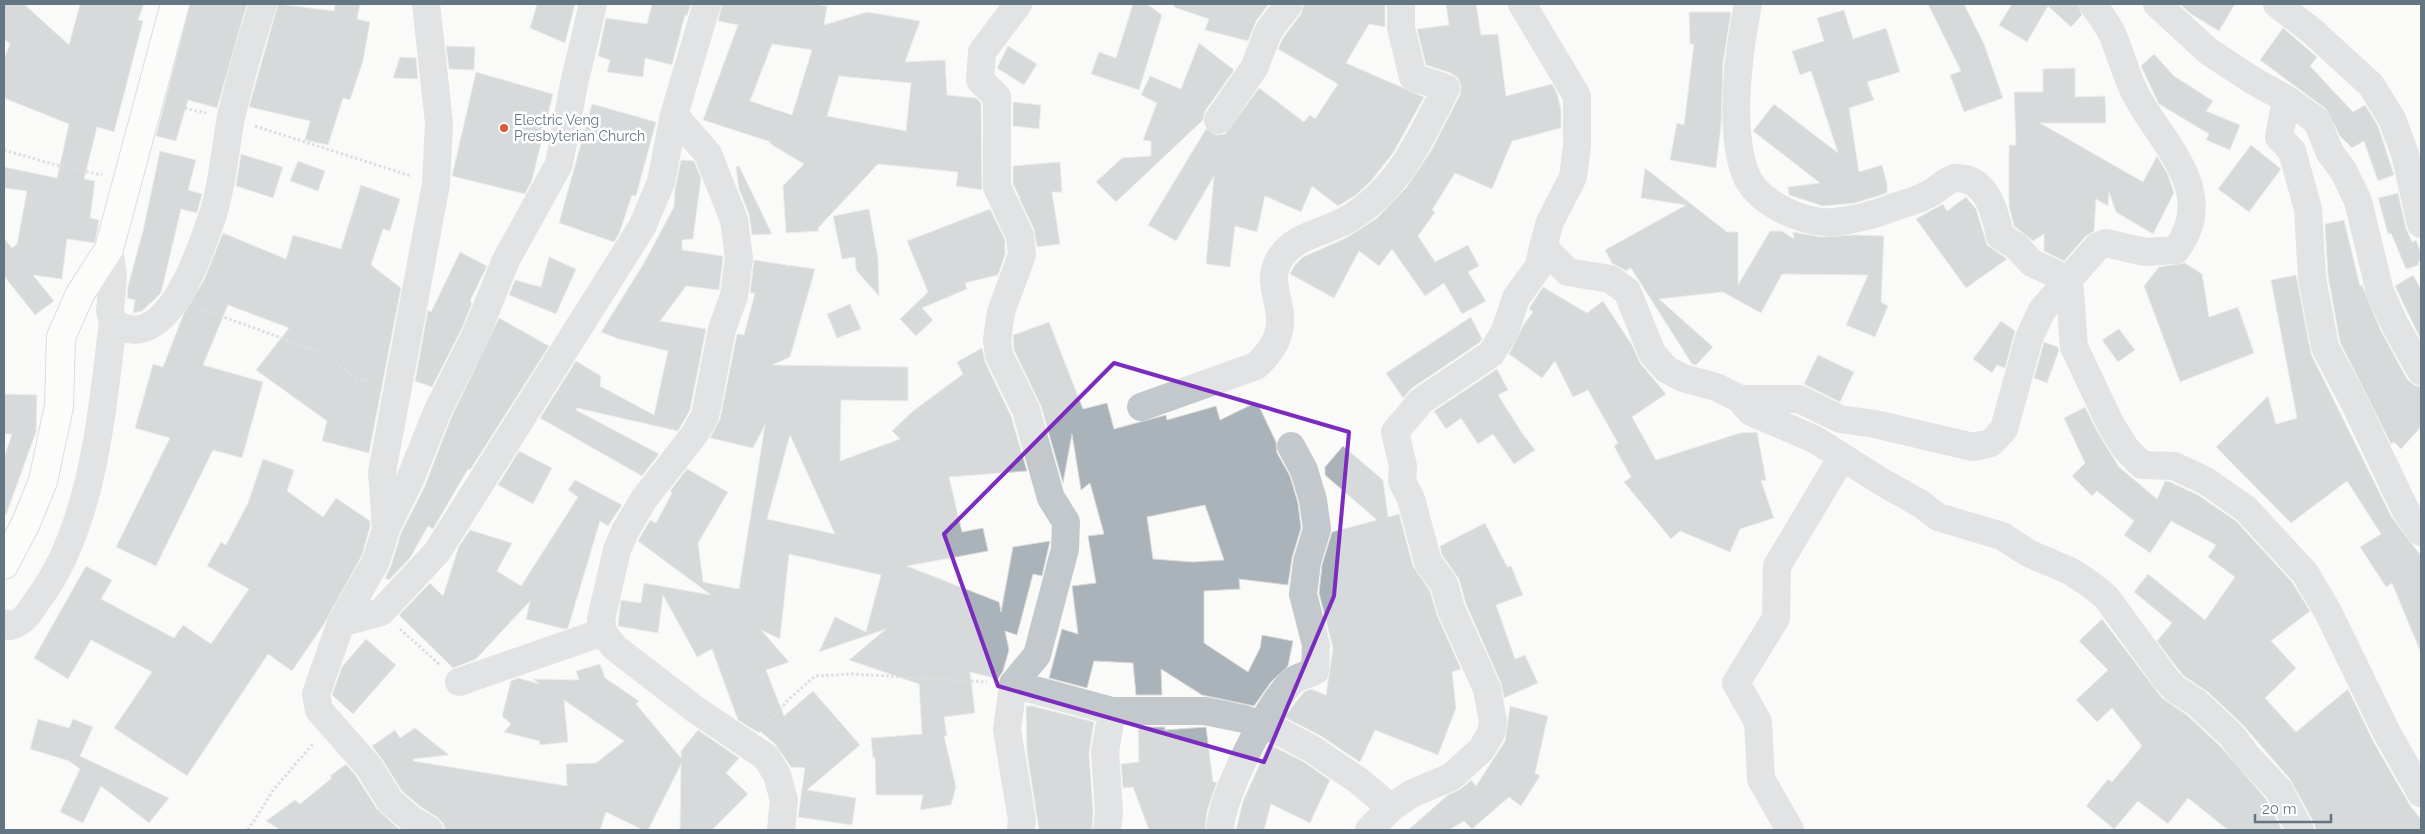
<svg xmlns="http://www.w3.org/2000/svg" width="2425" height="834" font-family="Raleway,sans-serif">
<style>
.building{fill:#aab3b9;stroke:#dcdcda;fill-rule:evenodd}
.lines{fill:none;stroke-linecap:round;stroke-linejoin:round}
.major-casing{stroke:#b5babe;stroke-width:30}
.path{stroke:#bbbfc2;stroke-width:3;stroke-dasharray:2.5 2.5;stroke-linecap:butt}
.minor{stroke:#c3c8cc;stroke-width:28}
.major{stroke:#fff;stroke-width:28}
.marked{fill:none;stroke:#7b2cbf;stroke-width:4;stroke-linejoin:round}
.poi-dot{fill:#e4572e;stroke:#fff;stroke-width:2}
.labels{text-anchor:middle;stroke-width:5;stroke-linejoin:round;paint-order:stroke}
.poi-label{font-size:14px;fill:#657683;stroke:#fff;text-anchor:start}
</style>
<rect width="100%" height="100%" fill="#fafaf8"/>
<!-- building -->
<path class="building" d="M4 4H24L69 45 80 4H144L138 20 143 21 114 132 97 127 84 179 95 181 90 218 99 220 95 243 67 239 62 279 33 275 54 301 35 315 4 276V238L12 248 17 244 27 191 4 188V167L57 178 69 124 4 98V59L10 44 4 39Z
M190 4H247L217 108 188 100 176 141 156 136Z
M278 4 334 11 335 4H360L357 19 370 22 363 61 350 100 343 98 328 145 305 140 310 121 249 107Z
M537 4H575L565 43 530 28Z
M652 4H691L687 16 685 15 672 65 645 58 643 77 607 72 610 60 598 56 606 18 647 24Z
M722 4H813L827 6 824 25 867 12 920 21 905 62 945 60 947 95 976 98 981 103 982 190 956 186 958 172 878 164 818 228 819 231 786 233 783 186 804 164 769 143 771 142 703 120 738 25 718 21ZM772 44 812 50 792 115 750 101ZM839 76 911 83 906 131 827 116Z
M1133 4H1147L1162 15 1139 90 1091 74 1099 52 1116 58Z
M1174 4H1269L1256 21 1248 41 1205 30 1209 19 1174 7Z
M1304 4H1385V27L1369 24 1346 63 1424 97 1393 153 1370 182 1356 195 1338 206 1312 186 1301 212 1265 196 1257 232 1235 226 1230 267 1206 264 1214 176 1176 241 1148 225 1206 129 1216 135 1225 134 1259 88 1304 122 1310 115 1315 119 1338 84 1278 49 1283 38 1301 14Z
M1446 4H1476L1481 35 1498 34 1506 96 1552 84 1557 93 1561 110V128L1512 141 1492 189 1455 173 1432 210 1435 212 1418 236 1435 262 1468 245 1479 266 1468 272 1486 301 1462 314 1444 283 1425 296 1392 249 1379 266 1359 251 1334 298 1290 274 1294 266 1303 257 1346 238 1376 219 1406 188 1431 151 1460 95 1461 86 1458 78 1451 73 1426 65 1417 29 1449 25Z
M1928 4H1964L1984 44 2003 98 1964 112 1950 75 1961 71Z
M2012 4H2078L2082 15 2071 27 2048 6 2027 42 1999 25Z
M2180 4H2235L2219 31 2191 14Z
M1844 10 1853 39 1886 28 1900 72 1867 82 1874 100 1849 108 1859 172 1882 165 1887 184V193L1855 203 1823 206 1789 195 1788 187 1820 183 1753 131 1774 104 1838 153 1811 71 1800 75 1792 51 1824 41 1817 18Z
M1689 12H1731L1723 63 1721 126 1716 168 1670 160 1677 123 1684 125 1694 44H1690Z
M2283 28 2317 57 2310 66 2353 112 2365 105 2378 126 2394 175 2378 181 2364 141 2352 148 2340 136 2326 109 2260 60Z
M1199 43 1234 70 1205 111 1203 120 1116 202 1096 182 1122 158 1151 156V141L1143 140 1157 103 1141 95 1150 76 1181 89Z
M446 46 475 47 474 70 449 69Z
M1008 46 1037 64 1024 85 997 68Z
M2154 54 2174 76 2213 101 2206 111 2240 125 2230 150 2206 140 2209 134 2159 104 2141 66Z
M400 57 416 58 418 79 393 78Z
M2075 68V97L2105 96 2106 123H2040L2143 182 2157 156 2168 175 2174 193 2153 234 2116 212 2109 192 2108 206 2096 199 2094 231 2086 236 2064 261 2044 251V234L2033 241 2014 226 2009 206V145H2016L2014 92H2043V69Z
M476 72 553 94 532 180 525 194 452 176Z
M1013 102 1041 105 1039 129 1013 126Z
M592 104 656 122 636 196 632 195 619 234 614 242 559 223Z
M2251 145 2281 169 2249 212 2218 189Z
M160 151 196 160 188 190 202 194 197 213 181 209 161 293 142 311 133 313 135 300 127 298 128 286 143 231Z
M241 154 283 167 273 198 236 186Z
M681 160 694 161 701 178 693 239 682 240V250L723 256V258L719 290 686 286 660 321 706 329 690 410 678 431 577 408 576 410 659 454 642 476 540 418 576 361 601 376 600 386 654 415 668 351 619 339 601 332 644 263 674 207 675 189Z
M298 161 325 171 318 191 290 181Z
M1060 162 1062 192H1052L1060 244 1037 247 1034 229 1019 198 1021 197 1019 196 1013 184V166Z
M739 166 772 234 752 235 749 214 739 189 736 167Z
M1645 168 1727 232H1738V285L1770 231H1782L1794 239 1793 232 1821 237 1854 235 1884 236 1881 302 1888 306 1875 337 1846 325 1868 275 1782 274 1761 313 1723 292 1659 299 1713 347 1696 365 1692 364 1631 268 1626 271 1612 263 1605 250 1686 205 1641 198Z
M361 185 400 199 390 231 383 229 371 265 401 288 369 453 322 441 327 421 256 370 289 328 228 305 203 365 263 382 242 458 213 450 156 566 116 547 170 438 135 428 153 364 163 367 184 313 204 280 223 233 286 259 293 235 341 249Z
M2398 193 2406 228 2412 242 2416 240 2421 253V261L2418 262 2419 265 2406 269 2391 233 2388 234 2378 198Z
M1966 197 1976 209 1987 245 2007 259 1966 288 1916 219 1943 204 1947 211Z
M869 209 878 258 879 296 856 270 855 257 842 259 833 216Z
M990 209 1005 240V255L998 275 965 283 967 289 922 308 933 320 916 336 900 319 928 292 907 241Z
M2344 220 2360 286 2362 285 2381 331 2407 379 2414 385 2421 387V427L2401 449 2394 442 2391 444 2340 342 2328 276 2325 224Z
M460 252 487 266 470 301 472 303 462 328 432 387 415 381 428 310 431 312Z
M549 257 576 269 556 314 509 295 515 280 541 287Z
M754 260 787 265 788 268V265L815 269 790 357 772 365 908 367V401L841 400 840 461 900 439 892 431 913 411 963 374 957 362 982 348 985 362 1011 416 1027 471 949 477 962 532 983 528 988 551 907 566 999 602 1001 612 1013 547 1050 541 1042 576 1033 574 1017 635 1005 631 1009 650 1003 671 998 679 970 672 975 713 944 717 947 736H944L956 787 951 805 920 810 923 795H876L875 757 873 758 871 738 922 734 919 684 849 660 886 629 819 652 835 617 866 632 881 575 789 554 780 639 761 630 789 662 766 670 784 716 813 691 860 745 807 790 856 798 852 825 798 817 805 768 791 767 775 744 760 731 759 733 738 720 712 649 697 657 663 595 658 633 618 626 621 600 641 603 644 583 711 595 638 541 650 520 656 523 672 493 670 491 687 469 728 492 698 543 703 582 739 589 765 425 753 448 710 438 720 419 737 334 744 335 755 293H750ZM790 435 835 534 767 519Z
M2185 263 2202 274 2209 317 2238 307 2254 353 2180 382 2144 286 2159 267Z
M2296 275 2311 354 2391 516 2421 556V653L2392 583 2386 587 2360 547 2381 534 2347 481 2291 523 2216 447 2268 396 2276 424 2297 418 2271 280Z
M2413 275 2421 289V340L2395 286Z
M1543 287 1587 313 1603 301 1632 345 1640 363 1666 394 1632 417 1656 460 1740 433 1757 432 1766 480 1761 481 1774 518 1740 529 1730 552 1680 531 1671 539 1624 482 1631 477 1614 446 1618 443 1588 390 1573 397 1555 361 1542 378 1509 354 1524 324 1533 312 1529 309 1530 307Z
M850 304 861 329 837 338 827 314Z
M1471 317 1482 339 1479 343 1412 388 1403 398 1386 373Z
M499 318 549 346 470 470 468 469 433 529 428 526 410 558 389 580 385 578 391 566 401 533 424 488 451 418Z
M2001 321 2015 331 2005 368 1997 365 1992 373 1973 359Z
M1049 322 1083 409 1107 403 1114 429 1166 415 1167 420 1216 406 1220 420 1257 402 1276 442 1277 453 1290 476 1298 503 1301 528 1292 558 1288 585 1239 579 1240 589 1204 591V643L1248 672 1260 648 1262 635 1293 641 1288 666 1271 682 1254 706 1202 695 1161 669 1162 695H1136L1133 663 1094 661 1087 688 1049 678 1062 629 1078 634 1072 586 1096 583 1088 536 1104 534 1090 483 1081 490 1072 434 1063 483 1041 406 1014 350 1013 335ZM1205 505 1224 560 1193 562 1153 559 1147 517Z
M2119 329 2135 350 2118 362 2102 340Z
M2044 342 2058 347 2059 350 2047 383 2034 378Z
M1818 355 1854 372 1840 402 1804 384Z
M1497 369 1508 390 1498 395 1522 433 1535 450 1514 464 1493 434 1478 444 1461 418 1446 429 1434 411Z
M4 394 37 395 36 432 6 515 4 514V458L12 434H4Z
M2085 407 2098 433 2119 467 2157 499 2165 481 2170 482 2198 495 2236 521 2292 582 2310 611 2271 641 2296 668 2265 698 2296 732 2348 689 2373 741 2411 807 2421 819V830H2316L2314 823 2290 779 2243 725 2208 692 2184 676 2178 669 2157 641 2172 623 2134 592 2148 574 2205 620 2235 577 2208 557 2216 545 2171 521 2150 553 2124 535 2134 521 2097 491 2092 496 2072 476 2085 463 2064 418Z
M1343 446 1383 480 1388 517 1399 514 1413 566 1430 591 1437 615 1461 669 1452 672 1456 708 1438 755 1375 730 1360 762 1321 736 1284 717 1304 692 1311 689 1326 695 1333 648 1319 593 1322 565 1332 532 1377 520 1325 475V467Z
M519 451 552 468 533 504 498 485Z
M263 459 294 470 287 491 323 517 336 498 370 521V527L362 555 324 624 292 671 268 654 187 776 114 728 152 672 91 640 68 679 34 658 86 566 112 580 101 599 174 638 183 625 211 644 249 589 207 566 221 542 226 545 248 503Z
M575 480 622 505 608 526 600 521 568 628 564 629 526 619 530 601 476 659 453 668 399 615 430 583 443 596 459 546 470 530 512 543 497 571 521 586 578 497 568 490Z
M1485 523 1507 567 1511 566 1523 595 1496 605 1515 659 1525 655 1538 683 1504 698 1501 683 1466 604 1459 579 1442 555 1440 546Z
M2102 619 2162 698 2187 715 2220 746 2266 799 2282 830H2228L2188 798 2168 824 2138 801 2114 829 2086 806 2108 779 2112 782 2142 746 2112 708 2097 722 2076 700 2108 670 2079 641Z
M366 639 396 665 353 714 332 695 342 667Z
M600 664 605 678 639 701 636 704 681 758V751L698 730 739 758 726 773 748 794 712 830H680L681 764 648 830H643L606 812 600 830H445L443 823 437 817 421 807 402 791 382 759 372 746 395 730 400 738 415 728 449 755 413 759V761L567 786 566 764 596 763 624 741 564 700 568 742 540 745 539 741 504 732 511 724 502 716 511 681 518 678 540 684 533 679 579 680 576 671Z
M1026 706H1033L1094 722 1089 753 1093 812 1092 830H1039L1027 753Z
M1510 706 1548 716 1535 773 1540 776 1521 806 1509 797 1472 829 1464 821 1449 830H1408L1448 795 1461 789 1471 780 1476 786 1505 741Z
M38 719 69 728 73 719 93 727 80 756 169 798 149 823 101 786 83 823 60 812 80 769 69 761 30 749Z
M1138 727H1165V730L1206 727 1213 782H1217L1207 811 1205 830H1149L1133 787 1123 788 1121 764 1139 762Z
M1269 744 1304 762 1330 780 1310 823 1271 804 1264 830H1236L1243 801Z
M346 764 356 776 377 809 400 830H280L266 821 295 800 300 804 332 778 330 776Z"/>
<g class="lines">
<defs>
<path id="major" d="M4 565 26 523 43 481 59 406 61 337 80 294 109 249 175 4"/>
</defs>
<!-- major casing -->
<use href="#major" class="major-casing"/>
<!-- path -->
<path class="path" d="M175 106 206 113
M255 126 411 176
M4 150 56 165 102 175
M201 309 321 352 356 378 373 383
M400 629 440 665
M767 725 787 701 815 676 853 674 987 682
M248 830 274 789 313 744"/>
<!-- minor -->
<path class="minor" d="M426 4 439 123 436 184 382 472 386 529 376 561 341 623 316 694 319 710 369 767 390 801 412 820 429 830
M1018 4 982 52 980 80 997 97V187L1020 236 1022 255 1001 312 997 340 999 355 1026 410 1051 498 1066 522 1065 549 1037 655 1013 684 1007 730 1022 820 1021 830
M1522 4 1577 96V146L1573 177 1550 222 1543 247
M1748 4C1739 51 1729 123 1744 170 1754 202 1802 224 1834 222 1856 220 1877 214 1897 206 1908 203 1919 199 1929 194 1937 190 1946 180 1955 178 1957 178 1964 179 1966 179 1989 186 1996 216 2000 236L2016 246 2032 263 2069 280 2074 347 2111 425 2126 449 2142 465 2174 466 2206 481 2246 509 2305 573 2327 610 2387 733 2421 793
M2157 4 2208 51 2252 80 2286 99 2279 137 2292 151 2308 209 2312 278 2325 347 2355 404 2405 509 2421 532
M2277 4 2312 31 2371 85 2392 119 2405 154 2421 224
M2286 99 2317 121 2330 153 2343 170 2358 201 2380 292 2395 325 2421 371
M674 115 708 154 734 220 739 258 734 296 722 329 705 416 694 435 644 499 625 531 617 550 601 619 603 632 614 647 696 710 766 757 777 775 784 800 781 830
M1218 120 1254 68 1269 30 1289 4
M109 249 113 276 110 311 113 322C166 359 201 250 213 214 223 183 225 149 231 117 240 79 251 41 263 4
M1740 399H1799L1840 419 1875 424 1973 447 1991 443 2004 429 2029 338 2042 310 2098 246 2106 243 2145 252 2176 250C2220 191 2161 144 2135 93 2126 75 2121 55 2113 36 2108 24 2100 15 2093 4
M1141 407 1256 366C1307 319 1258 293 1280 258 1296 234 1325 233 1348 219 1398 190 1421 138 1446 88L1413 77 1401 28V4
M386 528 409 482 437 412 476 334 506 260 559 164 574 84 593 4
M4 623 10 626C23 623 30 612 37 601 93 528 102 411 113 322
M341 623 381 612 437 552 642 227 661 182 674 115 707 4
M459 682 603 632
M1013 684 1112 711H1205L1244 719 1278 731 1312 749 1359 781 1391 808
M1107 830 1109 812 1105 752 1112 711
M1220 830C1220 798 1269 700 1294 680 1300 676 1309 674 1315 671L1316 645 1303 594 1307 562 1317 529 1313 500 1304 470 1291 446
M1369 830 1391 808 1411 794 1451 777 1481 750 1491 733 1493 722 1487 689 1451 609 1444 584 1428 562 1411 499 1402 481 1403 466 1395 432 1421 401 1491 354 1505 331 1516 298 1539 266 1543 247 1568 272 1610 279 1627 291 1652 353 1666 369 1683 378 1716 387 1740 399 1751 412 1814 439 1882 482 1921 504 1938 517 2002 536 2028 553 2070 571 2090 584 2106 597 2166 679 2174 688 2197 703 2232 736 2247 756 2279 790 2300 830
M1790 830 1761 779 1758 722 1736 683 1776 618 1777 566 1842 457"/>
<!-- major -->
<use href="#major" class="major"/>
</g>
<!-- marked area -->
<path d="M0 0H2425V834H0ZM1114 363 1349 432 1334 596 1264 762 998 686 944 534Z" fill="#fafaf8" fill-opacity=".55" fill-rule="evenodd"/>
<path class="marked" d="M1114 363 1349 432 1334 596 1264 762 998 686 944 534Z"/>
<!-- markers -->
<circle class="poi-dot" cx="504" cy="128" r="5"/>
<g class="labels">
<!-- poi labels -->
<g class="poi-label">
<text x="514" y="125">Electric Veng<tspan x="514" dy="16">Presbyterian Church</tspan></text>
</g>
</g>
<!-- border -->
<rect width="2425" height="834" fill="none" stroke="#657683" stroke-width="10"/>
<!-- scale -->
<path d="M2255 814v8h76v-8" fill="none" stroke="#657683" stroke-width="2.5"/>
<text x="2262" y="814" font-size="15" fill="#657683" stroke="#ffffff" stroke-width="4" paint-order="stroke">20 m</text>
</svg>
